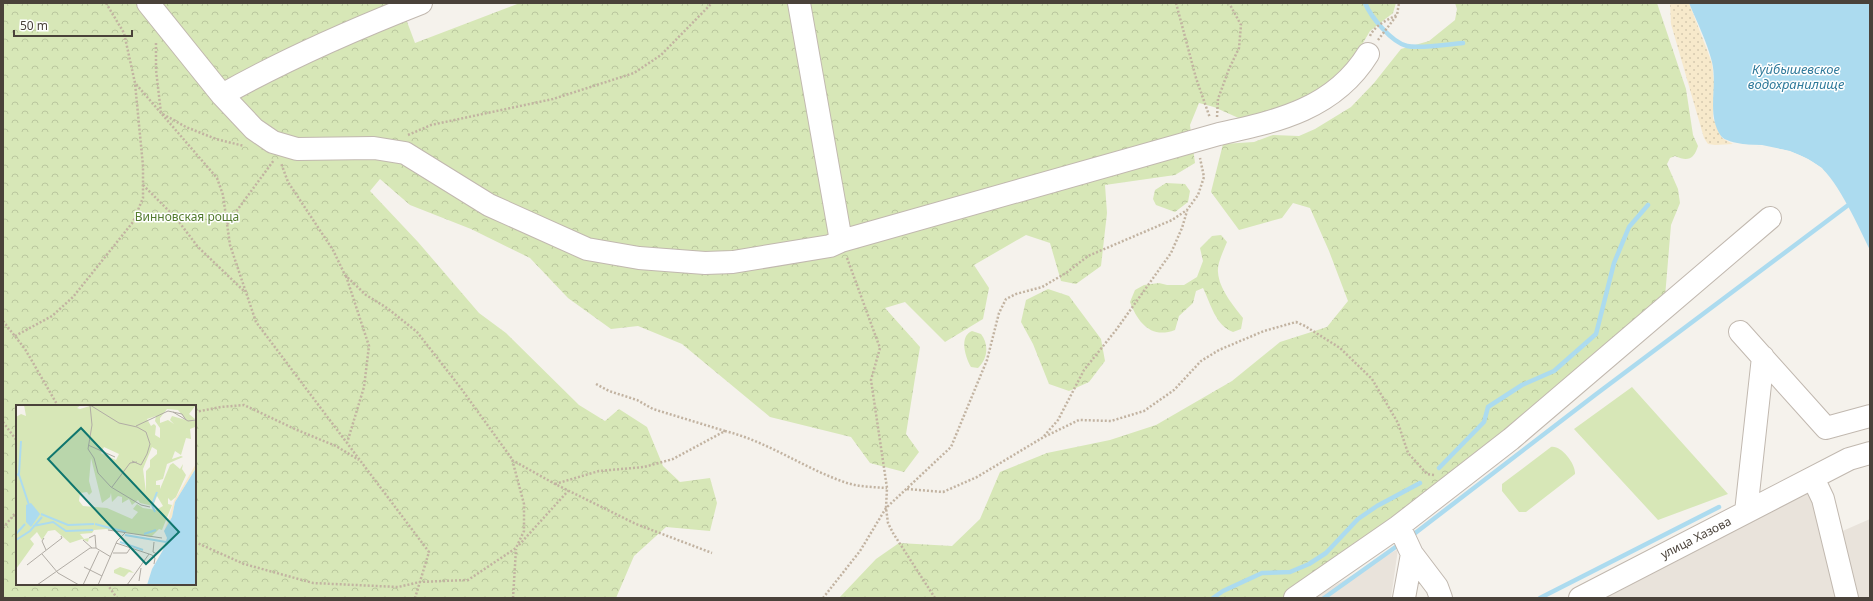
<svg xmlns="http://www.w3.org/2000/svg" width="1873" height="601" font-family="'Noto Sans',sans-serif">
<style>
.residential{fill:#e9e3db}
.grass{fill:#d7e7b7}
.forest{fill:url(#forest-crowns);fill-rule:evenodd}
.sand{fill:url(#sand-dots)}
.water{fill:#acdbef}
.pier{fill:#f5f2ec}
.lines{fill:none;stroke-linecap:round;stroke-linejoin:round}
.stream{stroke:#acdbef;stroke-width:4.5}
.minor-casing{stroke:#c1b8af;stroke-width:24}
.path{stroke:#c2b3a1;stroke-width:2.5;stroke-dasharray:2 2;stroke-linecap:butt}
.minor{stroke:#fff;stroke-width:22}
.labels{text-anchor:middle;stroke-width:3;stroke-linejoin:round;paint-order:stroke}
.park-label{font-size:12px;fill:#537b2e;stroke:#fff}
.street-label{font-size:12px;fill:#4a423a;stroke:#fff}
.water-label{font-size:13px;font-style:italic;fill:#307a9b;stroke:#fff}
.inset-river{fill:none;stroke:#acdbef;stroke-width:2}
.inset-road{fill:none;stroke:#b1aca5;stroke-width:1}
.view{fill:#0f766e;fill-opacity:0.15;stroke:#0f766e;stroke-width:2}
.inset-edge{fill:none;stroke:#4a423a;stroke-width:2}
</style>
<defs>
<pattern id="forest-crowns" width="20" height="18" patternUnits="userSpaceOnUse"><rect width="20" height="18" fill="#d7e7b7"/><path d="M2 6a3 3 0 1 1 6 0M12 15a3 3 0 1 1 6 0" fill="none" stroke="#bac79e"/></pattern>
<pattern id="sand-dots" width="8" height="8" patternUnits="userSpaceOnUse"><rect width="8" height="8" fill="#f7e9cb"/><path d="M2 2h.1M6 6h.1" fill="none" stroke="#d5c9af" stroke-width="1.8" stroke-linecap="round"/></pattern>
</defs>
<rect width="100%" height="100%" fill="#f5f2ec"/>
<!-- residential -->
<path class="residential" d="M1829 489 1838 533 1870 519V598H1597L1800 493Z
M1398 549 1391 598H1313Z"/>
<!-- grass -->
<path class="grass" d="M1632 387 1728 494 1658 520 1574 429Z
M1551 447C1561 445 1576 464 1575 474L1526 512H1519L1502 491V484Z"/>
<!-- forest -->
<path class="forest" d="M3 3H400L415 43 520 3H1396L1393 13 1370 31 1353 60 1312 96 1243 120 1214 107 1199 103 1190 125 1195 163 1175 175 1105 185 1107 213 1101 266 1076 284 1061 281 1050 243 1026 235 974 265 989 288 983 319 945 342 905 302 885 308 920 347 906 434 919 452 904 472 870 463 851 437 770 417 682 344 638 326 611 329 568 298 530 258 471 229 410 205 380 179 370 191 418 242 479 313 506 333 579 405 605 421 619 409 647 427 663 466 680 482 710 478 717 503 710 531 666 527 634 556 616 598H3ZM17 406H195V584H17Z
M1455 3H1657L1686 89 1693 135 1698 146C1694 159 1688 162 1675 156L1670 158 1667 164 1678 189 1680 203 1671 225 1664 309 1290 598H839L876 559 899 543 952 546 980 519 1000 472 1047 453 1110 440 1156 425 1232 381 1280 342 1327 327 1348 301 1329 251 1310 208 1293 203 1282 218 1239 230 1211 192 1223 144 1254 142 1273 135 1299 136 1315 129 1351 107 1374 83 1401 49 1429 41 1455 20 1457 9Z
M1166 183 1185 184 1190 191 1188 202 1175 212 1156 205 1153 199 1155 190Z
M1221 235 1227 242C1224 250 1217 263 1218 272 1219 289 1233 305 1243 318L1241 329 1233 332C1215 325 1211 304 1203 288L1196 291 1193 303 1179 316 1175 330C1151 339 1138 323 1130 302L1135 290 1144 285 1159 283 1167 285H1184L1197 277 1203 261 1200 248 1212 236Z
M1048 289 1069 296 1101 339 1105 361 1089 382 1069 391 1049 384 1033 344 1021 322 1026 300Z
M972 331 981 334C989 344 988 359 978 368L971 367C965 357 959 336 972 331Z"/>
<!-- sand -->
<path class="sand" d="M1670 3H1689L1712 63 1714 83 1713 118 1722 138 1733 144 1715 145 1708 144 1704 138 1671 24Z"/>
<!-- water -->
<path class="water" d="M1689 3H1870V250C1860 230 1837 179 1820 167 1811 160 1799 154 1788 151 1773 146 1728 146 1721 136 1706 114 1718 87 1712 62 1707 42 1697 22 1689 3Z"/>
<!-- pier -->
<path class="pier" d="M1730 144 1762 145 1790 151 1808 159 1822 168 1847 206 1870 252 1845 207 1821 170 1807 161 1789 153 1761 147Z"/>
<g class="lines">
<!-- stream -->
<path class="stream" d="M1365 3C1371 17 1391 42 1407 46 1420 49 1449 44 1463 43
M1439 468 1484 422 1488 407 1522 385 1554 371 1596 334 1614 263 1629 227 1648 205
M1414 534 1595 395 1847 206
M1213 598 1223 591 1262 573 1290 572 1309 564 1326 553 1358 519 1377 506 1420 483
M1324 598 1397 546
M1540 598 1719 507"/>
<defs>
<path id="minor" d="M148 3 222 95 254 129 273 142 297 149 374 148 405 153 489 205 587 249 639 258 705 263 733 262 830 246 841 241 1219 134C1278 121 1334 109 1368 54
M799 3 841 241
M222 95C286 59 352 30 421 3
M1740 332 1826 428 1870 416
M1813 478 1823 499 1847 598
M1746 512 1763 357
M1399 526 1412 554 1404 598
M1412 554 1437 587 1441 598
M1295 598 1399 526 1511 439 1770 218
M1580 598 1849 459 1870 453"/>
</defs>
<!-- minor casing -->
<use href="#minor" class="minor-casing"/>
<!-- path -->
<path class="path" d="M106 3 124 33 135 83 161 113 186 127 216 139 244 146
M1176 3 1196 78 1210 118
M1370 36C1375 25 1387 20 1397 15L1399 3
M1378 40 1397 15
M156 43V70L161 113 217 178 223 195 230 245 256 322 429 552 415 598
M1217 117 1218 99 1229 69 1239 48 1241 25 1229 3
M408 135 431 125 553 99 634 73 661 55 712 3
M143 185 176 218 198 247 244 291
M227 224 274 160
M847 258 880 348 871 380 887 488 886 508 888 523 893 533 935 598
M346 276 369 346 364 387 347 443
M3 321 25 349 58 406
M15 336 52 316 73 297 133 222 143 198V166L135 83
M596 384 609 391 637 400 653 409 725 431
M195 412 221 407 244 405 297 430 336 446 359 460
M3 422 17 441
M1044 436 1058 420 1084 370 1116 330 1171 253 1182 228 1187 211
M512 460 555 484 636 524 712 553
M555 484 599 471 644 467 673 459 725 431C769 442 805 469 847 483 860 487 874 487 887 488
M907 489 943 492 977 477 1042 438 1079 420 1111 421 1144 411 1174 390 1201 361 1219 350 1264 331 1296 322 1305 326 1340 348 1372 379 1398 423 1408 453 1427 474 1434 475
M3 528 17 511
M195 542 244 564 313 583 398 587 420 582 468 580 516 548 524 531V504L512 459 460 387 417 332 387 308 366 295 345 275 333 250 288 182 281 163
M519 545 568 491
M107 584 117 598
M513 598 516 549
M823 598 860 551 886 508 951 447 987 360 999 313 1006 299 1016 294 1042 287 1066 273 1088 256 1172 220 1187 210 1198 195 1204 177 1200 158"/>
<!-- minor -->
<use href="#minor" class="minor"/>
</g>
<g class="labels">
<!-- park labels -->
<g class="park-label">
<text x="187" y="221">Винновская роща</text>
</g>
<!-- street labels -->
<g class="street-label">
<text transform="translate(1696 538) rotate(-27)" y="4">улица Хазова</text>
</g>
<!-- water labels -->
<g class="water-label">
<text x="1796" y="74">Куйбышевское<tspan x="1796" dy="15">водохранилище</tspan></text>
</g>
</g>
<!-- overview -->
<g transform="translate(16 405)">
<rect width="180" height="180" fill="#f5f2ec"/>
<path d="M8 0H65L61 3 64 4 77 0H180L173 9 179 14 176 16H180V25L179 22 174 24 175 34 170 33 165 50 159 46 156 54 165 51 167 52 151 59 147 74 140 76V80H144V84L154 60 157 58 164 64 167 59 166 64 170 70 160 92 155 96 152 93V99L156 100 146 125 143 124 135 132 90 124 78 125 76 128 64 129 68 134 73 133 72 137 66 134 54 138 39 125 32 126 26 135 21 127 14 134 18 139 0 164V12L5 9 10 11ZM151 4 162 5 170 15 156 11 154 15 158 19 152 15 144 18V13ZM140 11 139 16 144 23V33L139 30 140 21 138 19 135 21 131 14ZM88 42 103 49 100 55 85 48ZM136 42 141 45V49L134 55V62L130 66V87L127 64ZM75 53 86 98 94 92 95 88 96 97 102 91 106 92V98L113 94 116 100 122 95 124 98 137 101 141 91 147 101 140 105 127 103 121 99 117 104 122 107 116 114 91 103 67 101 63 96 64 88 71 87 73 90 76 87 73 76ZM104 162 114 165 118 168 113 167 108 172 98 168V165Z" fill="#d7e7b7" fill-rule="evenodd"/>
<path d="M180 59V63L159 97 156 112 148 127 158 96Z" fill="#f7e9cb"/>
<path d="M180 63V180H131L136 164 147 145 151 133 148 126 156 112 159 97ZM15 98 24 109 15 122 10 117V100Z" fill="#acdbef"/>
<path class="inset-river" d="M0 69 3 70 13 100M3 69 5 36M139 107 136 100 141 87M25 109 52 120 78 119M79 119 110 127M17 121 37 117 50 126 77 125M0 129 9 119M128 129 140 125M109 130 150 137M0 135 14 126 26 112M104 137 127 145"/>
<path class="inset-road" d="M74 0 76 20 72 44 78 53 82 68 95 82 125 100 134 102M74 0 103 18 121 22 130 27 134 39 131 49 125 60 116 56M157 7 172 16 180 15M120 21 152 6 166 9 170 15M72 40 99 52M96 82 114 58 121 57M92 125 146 133M28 133 26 136 30 145M73 133 79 130 80 143M67 135 76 143M138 137 137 147 141 149M100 138 136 150 139 153 138 159M80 143 95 152M97 148H111L115 142M26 149 42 168 63 180M11 160 46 133 45 131M68 162 86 171M123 176 125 163M21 180 74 143H80M67 180 83 146M82 180 101 136 109 128M111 180 133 149"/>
<path class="view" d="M65 23 163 127 130 159 32 54Z"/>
<rect width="180" height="180" class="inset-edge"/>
</g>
<!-- border -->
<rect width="1873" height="601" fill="none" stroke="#4a423a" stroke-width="8"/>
<!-- scale -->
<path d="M14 30v6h118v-6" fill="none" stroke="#4a423a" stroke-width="2"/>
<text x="20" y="30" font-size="12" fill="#4a423a" stroke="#ffffff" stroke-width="3" paint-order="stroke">50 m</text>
</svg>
